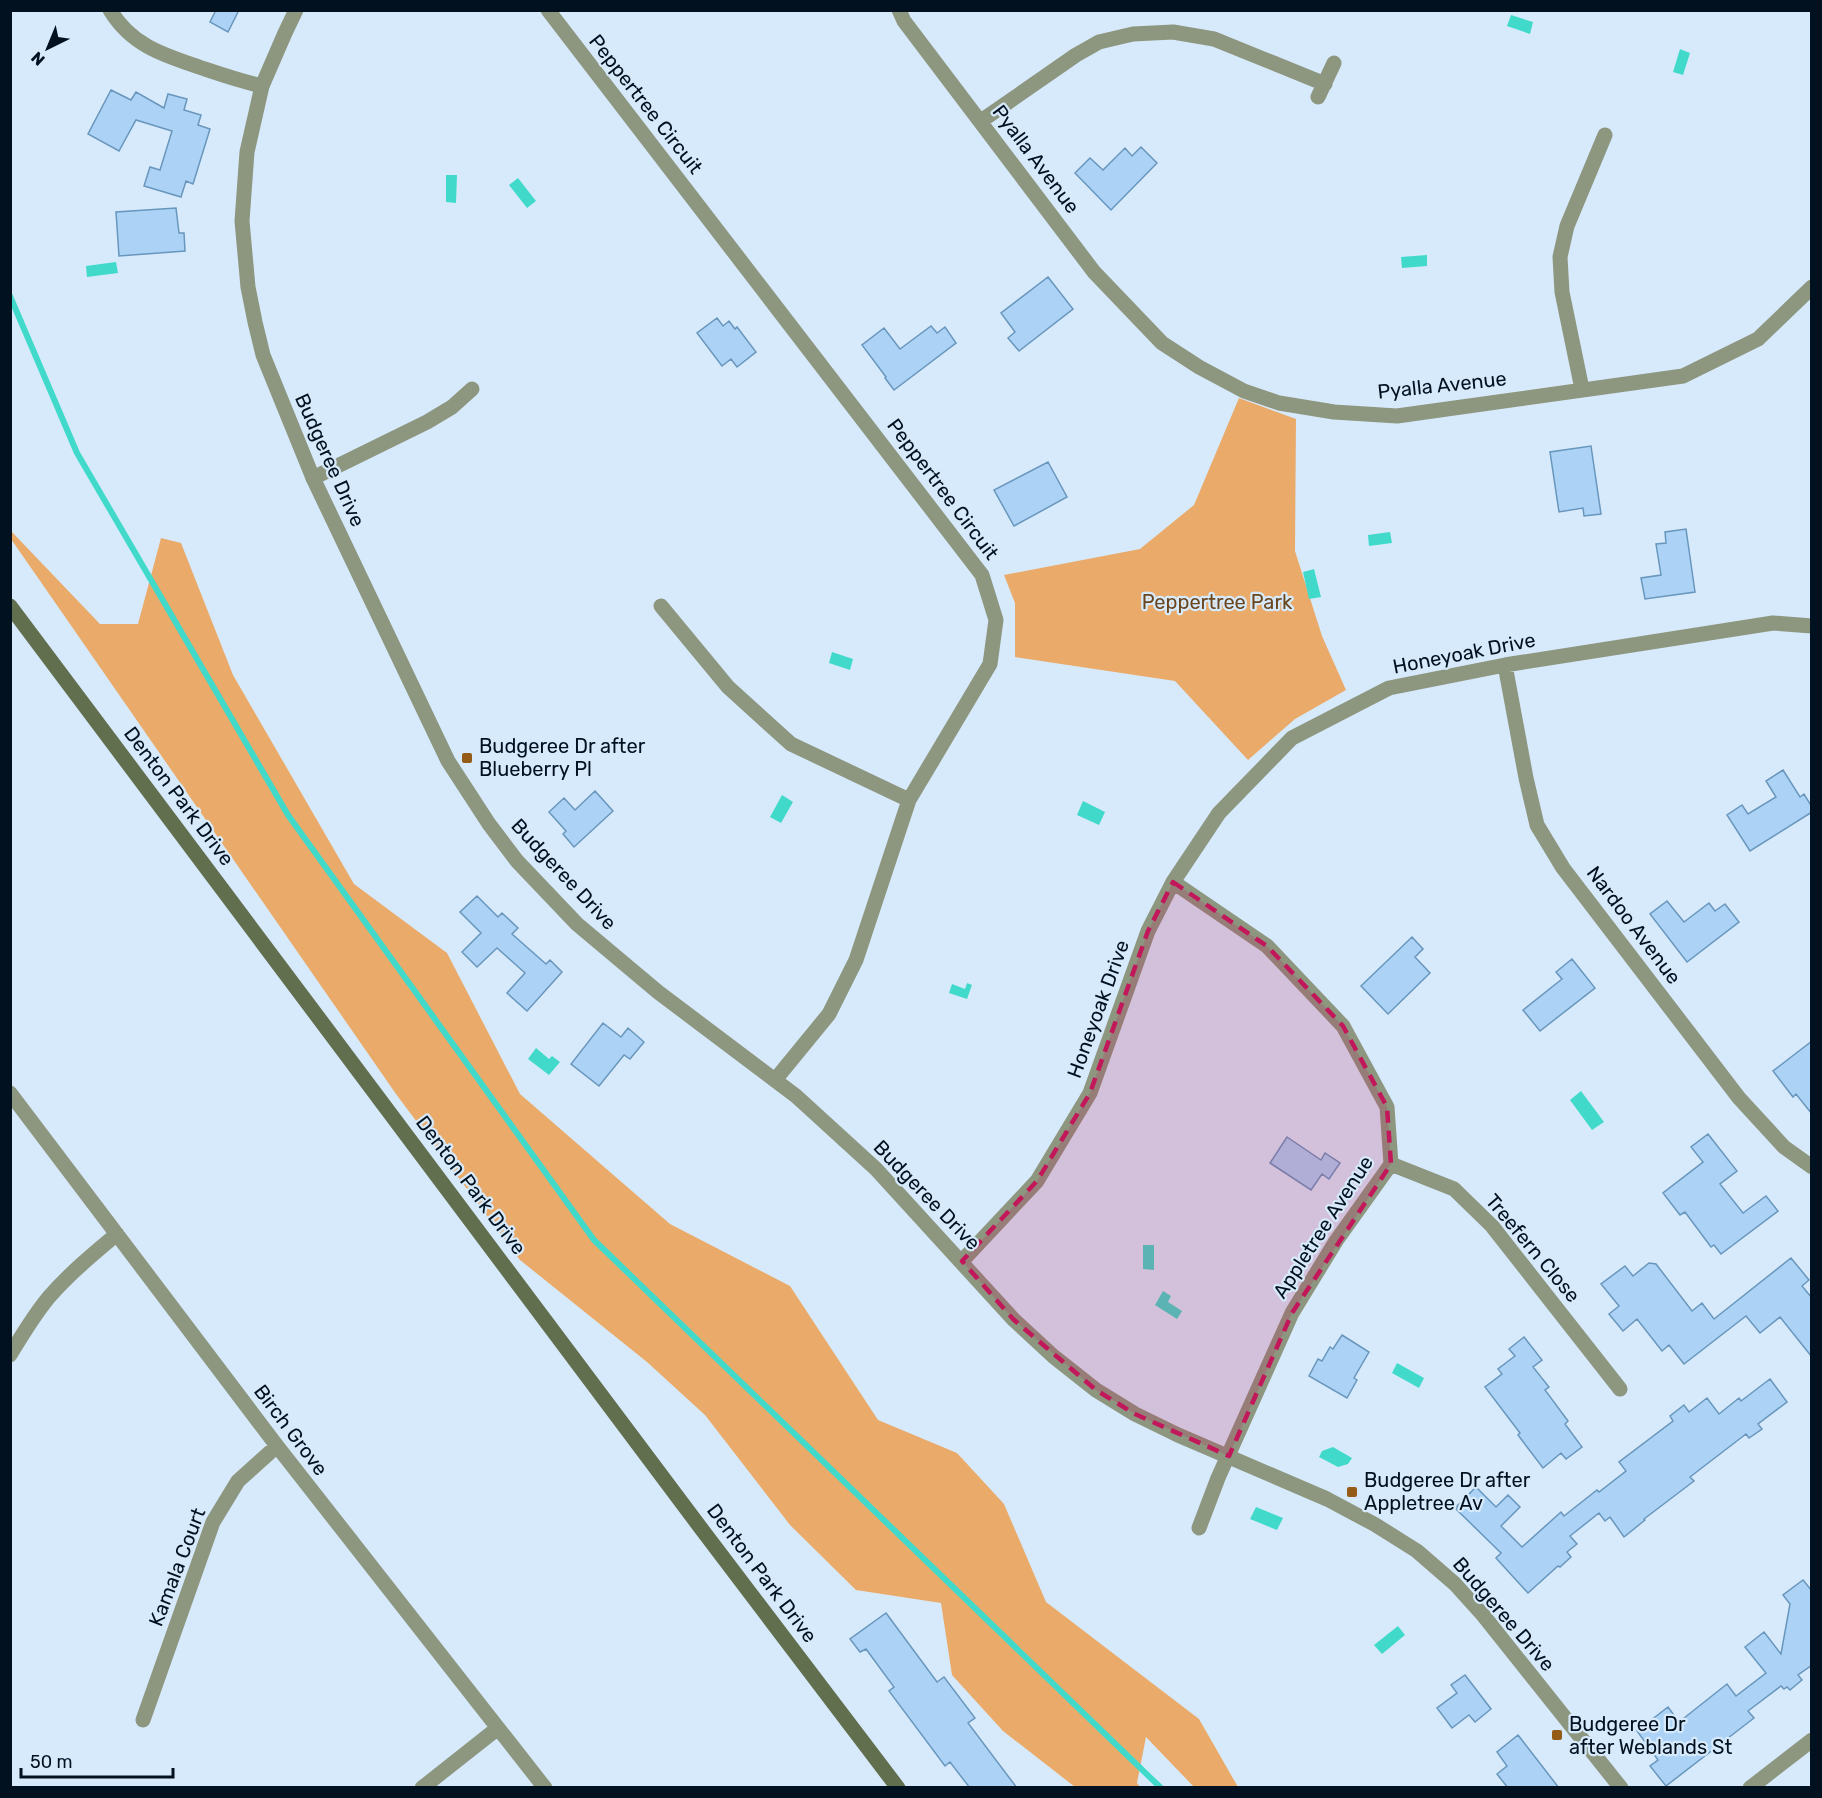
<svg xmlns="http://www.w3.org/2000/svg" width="1822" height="1798" font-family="Rubik,sans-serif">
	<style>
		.green { fill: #eaaa6a }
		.water { fill: #41daca }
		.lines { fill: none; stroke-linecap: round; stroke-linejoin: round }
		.stream { stroke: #41daca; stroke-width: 6 }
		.building { fill: #acd3f6; stroke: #6896bc; stroke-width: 1.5 }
		.minor { stroke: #8d967f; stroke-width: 15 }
		.tertiary { stroke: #8d967f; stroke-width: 15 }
		.secondary { stroke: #626f4e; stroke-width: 15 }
		.marked { fill: #c2185b; fill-opacity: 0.2; stroke: #c2185b; stroke-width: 4.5; stroke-dasharray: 12 8; stroke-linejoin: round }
		.poi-dot { fill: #955c18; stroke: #d7eafb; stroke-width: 2 }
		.labels { text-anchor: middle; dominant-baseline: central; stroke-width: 4.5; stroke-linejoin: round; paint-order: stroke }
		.street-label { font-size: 20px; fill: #02111f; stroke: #d7eafb }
		.park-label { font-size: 20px; fill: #6b461d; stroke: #d7eafb }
		.poi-label { font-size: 20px; fill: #02111f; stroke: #d7eafb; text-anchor: start }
	</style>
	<rect width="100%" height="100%" fill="#d7eafb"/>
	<path class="green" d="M 1239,398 L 1296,419 L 1295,551 L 1322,636 L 1346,690 L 1295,719 L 1248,760 L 1175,681 L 1015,657 L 1015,603 L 1004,575 L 1140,549 L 1194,505 Z
		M 11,531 L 100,624 L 138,624 L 161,538 L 181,543 L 233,675 L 354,884 L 447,953 L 520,1094 L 670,1224 L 790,1286 L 878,1420 L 957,1453 L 1004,1504 L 1046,1602 L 1199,1719 L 1238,1787 L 1194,1787 L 1146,1737 L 1137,1783 L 1140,1787 L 1075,1787 L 1003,1731 L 952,1675 L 941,1603 L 856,1590 L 790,1525 L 705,1415 L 647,1362 L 520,1260 L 396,1094 L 11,539 Z"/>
	<path class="water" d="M 1511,15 L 1533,22 L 1530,34 L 1507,26 Z
		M 1680,49 L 1690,53 L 1683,75 L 1673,72 Z
		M 446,175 L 457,175 L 456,203 L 446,202 Z
		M 518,178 L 536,201 L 527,208 L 509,185 Z
		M 1427,255 L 1427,266 L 1402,268 L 1401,257 Z
		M 116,262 L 118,273 L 87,277 L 86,266 Z
		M 1390,532 L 1392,543 L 1369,546 L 1368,535 Z
		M 1314,569 L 1321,597 L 1309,599 L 1303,572 Z
		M 832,652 L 853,659 L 850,670 L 829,663 Z
		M 782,795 L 793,802 L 781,823 L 770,817 Z
		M 1083,801 L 1105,812 L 1099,825 L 1077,815 Z
		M 967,983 L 972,985 L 967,999 L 949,993 L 952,984 L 965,989 Z
		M 536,1048 L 549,1059 L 552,1056 L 560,1062 L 549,1075 L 528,1059 Z
		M 1581,1091 L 1604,1122 L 1592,1130 L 1570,1100 Z
		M 1143,1245 L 1154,1245 L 1154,1270 L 1143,1269 Z
		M 1163,1291 L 1171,1296 L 1168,1302 L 1182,1311 L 1177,1319 L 1155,1305 Z
		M 1397,1363 L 1424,1378 L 1419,1388 L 1392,1373 Z
		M 1333,1447 L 1352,1458 L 1348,1464 L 1338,1467 L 1319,1457 L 1322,1451 Z
		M 1256,1507 L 1283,1518 L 1277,1530 L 1250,1519 Z
		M 1398,1626 L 1405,1635 L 1382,1654 L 1374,1645 Z"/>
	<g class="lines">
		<path class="stream" d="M 10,296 L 77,453 L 288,815 L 594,1240 L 1161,1788"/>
	</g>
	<path class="building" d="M 216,10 L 239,10 L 228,32 L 210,22 Z
		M 111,90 L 131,100 L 136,92 L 164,108 L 168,94 L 187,99 L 184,110 L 201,115 L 198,125 L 210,129 L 193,184 L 186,181 L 181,197 L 144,186 L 150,167 L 160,170 L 172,131 L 136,120 L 119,151 L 88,134 Z
		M 1141,147 L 1157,163 L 1111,210 L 1075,173 L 1090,158 L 1103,170 L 1125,148 L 1132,156 Z
		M 176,208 L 179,233 L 184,233 L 185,251 L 119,256 L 116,212 Z
		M 1048,277 L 1073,309 L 1019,351 L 1008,338 L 1015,332 L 1001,313 Z
		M 717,318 L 723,326 L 729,321 L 735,329 L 737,327 L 756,352 L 737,367 L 731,359 L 722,366 L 697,333 Z
		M 931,326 L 937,333 L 945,327 L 956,343 L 894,390 L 885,378 L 886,377 L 862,345 L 884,328 L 900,349 Z
		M 1591,446 L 1601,514 L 1584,516 L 1583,508 L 1559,512 L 1550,452 Z
		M 1048,462 L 1067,497 L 1014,526 L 994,490 Z
		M 1686,529 L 1695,592 L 1645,599 L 1641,578 L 1661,575 L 1656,544 L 1666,543 L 1665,532 Z
		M 1783,770 L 1800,797 L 1804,794 L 1812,807 L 1812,812 L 1750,851 L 1727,815 L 1742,805 L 1748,814 L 1776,797 L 1766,781 Z
		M 595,791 L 613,811 L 574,847 L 563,834 L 566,831 L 549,812 L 564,798 L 575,810 Z
		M 477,896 L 498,917 L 502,913 L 518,928 L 512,934 L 546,964 L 550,960 L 562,972 L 527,1011 L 507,993 L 525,973 L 497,948 L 477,967 L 462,952 L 481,933 L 460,912 Z
		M 1667,901 L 1684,922 L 1709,903 L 1715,911 L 1725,904 L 1739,922 L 1687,962 L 1650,914 Z
		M 1412,937 L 1423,949 L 1415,957 L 1430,973 L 1388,1014 L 1361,986 Z
		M 1572,959 L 1595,988 L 1540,1031 L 1523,1010 L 1562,979 L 1556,972 Z
		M 603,1023 L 621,1037 L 628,1028 L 644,1042 L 630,1059 L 624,1055 L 599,1086 L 571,1064 Z
		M 1812,1041 L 1812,1114 L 1796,1094 L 1793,1097 L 1773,1071 Z
		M 1708,1134 L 1737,1171 L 1720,1184 L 1743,1213 L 1766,1196 L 1778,1211 L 1721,1254 L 1714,1245 L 1711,1247 L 1685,1212 L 1680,1215 L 1663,1193 L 1703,1162 L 1691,1147 Z
		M 1287,1137 L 1321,1160 L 1325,1153 L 1340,1163 L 1329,1179 L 1322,1174 L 1311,1190 L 1270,1163 Z
		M 1791,1258 L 1809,1280 L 1802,1286 L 1812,1298 L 1812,1357 L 1780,1317 L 1760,1333 L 1746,1316 L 1684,1364 L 1669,1345 L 1662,1351 L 1637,1319 L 1623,1331 L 1609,1314 L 1619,1306 L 1601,1284 L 1625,1266 L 1633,1276 L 1649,1263 L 1656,1264 L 1692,1311 L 1702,1303 L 1714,1319 Z
		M 1342,1335 L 1369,1352 L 1354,1378 L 1357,1380 L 1347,1398 L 1309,1376 L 1318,1359 L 1322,1361 L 1330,1347 L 1333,1349 Z
		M 1524,1337 L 1542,1360 L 1533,1367 L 1549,1387 L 1545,1390 L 1568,1421 L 1565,1424 L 1582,1447 L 1566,1459 L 1561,1453 L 1543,1468 L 1518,1435 L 1520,1433 L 1485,1387 L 1502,1374 L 1498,1369 L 1515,1356 L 1509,1349 Z
		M 1770,1379 L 1787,1402 L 1758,1424 L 1762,1429 L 1749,1438 L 1746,1434 L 1690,1477 L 1694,1481 L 1644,1519 L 1645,1520 L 1624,1537 L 1610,1517 L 1605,1521 L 1599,1513 L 1570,1536 L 1577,1544 L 1567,1552 L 1571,1557 L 1560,1567 L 1558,1566 L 1528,1593 L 1496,1558 L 1501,1553 L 1456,1509 L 1458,1507 L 1457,1506 L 1476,1487 L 1496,1507 L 1508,1495 L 1520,1507 L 1501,1526 L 1522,1547 L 1561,1512 L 1564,1516 L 1597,1490 L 1599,1492 L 1626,1471 L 1619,1462 L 1673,1421 L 1670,1416 L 1684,1405 L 1689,1412 L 1707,1398 L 1719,1414 L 1739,1398 L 1741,1401 Z
		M 1803,1580 L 1812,1591 L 1812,1665 L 1798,1675 L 1802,1680 L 1790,1690 L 1787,1687 L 1784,1689 L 1781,1686 L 1748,1711 L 1754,1718 L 1666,1786 L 1650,1766 L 1658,1760 L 1637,1731 L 1668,1707 L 1679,1722 L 1727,1684 L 1736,1696 L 1766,1673 L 1745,1647 L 1764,1632 L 1781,1654 L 1790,1604 L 1783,1595 Z
		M 886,1613 L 937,1682 L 944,1677 L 975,1718 L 968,1723 L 1017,1788 L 970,1788 L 950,1762 L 945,1766 L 889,1691 L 894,1687 L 866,1649 L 860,1652 L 850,1639 Z
		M 1465,1675 L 1491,1709 L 1475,1722 L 1469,1715 L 1452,1728 L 1437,1708 L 1457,1693 L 1451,1685 Z
		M 1518,1735 L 1559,1788 L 1508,1788 L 1497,1774 L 1507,1766 L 1497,1752 Z"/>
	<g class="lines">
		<path class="minor" d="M 110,10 C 131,45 163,55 199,67 C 220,74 240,81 262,86
			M 548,10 L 982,575 L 996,620 L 990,664 L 909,800 L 856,960 L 829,1014 L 775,1080
			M 899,10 L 904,21 L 1094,272 L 1162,343 L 1199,367 L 1244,391 L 1279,403 L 1334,412 L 1397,416 L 1683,376 L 1758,339 L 1812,287
			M 1318,97 L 1334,63
			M 981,121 L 1076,55 L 1099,42 L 1133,34 L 1173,32 L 1214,39 L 1325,84
			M 1582,389 L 1562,292 L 1560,257 L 1567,226 L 1605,135
			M 313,478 L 427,422 L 452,407 L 472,389
			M 661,606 L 728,687 L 791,744 L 909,800
			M 1505,665 L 1526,778 L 1537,825 L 1563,868 L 1739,1098 L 1784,1147 L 1812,1167
			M 1173,882 L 1267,946 L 1343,1026 L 1387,1107 L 1391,1164 L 1336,1241 L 1292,1313 L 1218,1478 L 1199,1528
			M 10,1093 L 277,1446 L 545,1788
			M 1391,1164 L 1454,1189 L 1492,1226 L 1620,1389
			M 962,1261 L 1037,1181 L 1090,1093 L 1148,931 L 1173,882 L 1219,813 L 1292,738 L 1389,688 L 1505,665 L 1773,623 L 1812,626
			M 10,1355 C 22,1335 34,1315 49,1297 C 69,1274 93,1254 117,1234
			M 143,1720 L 213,1522 L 238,1481 L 277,1446
			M 422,1788 L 498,1728"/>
		<path class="tertiary" d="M 296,10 L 285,33 L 262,86 L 247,152 L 242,221 L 248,287 L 255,322 L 263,355 L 313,478 L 448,761 L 489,824 L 517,861 L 577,924 L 658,992 L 796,1096 L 876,1169 L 1013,1319 L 1053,1356 L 1096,1390 L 1135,1414 L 1178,1435 L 1327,1499 L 1374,1524 L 1417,1551 L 1455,1584 L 1483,1615 L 1621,1788
			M 1750,1788 L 1812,1740"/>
		<path class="secondary" d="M 10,606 L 700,1527 L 898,1788"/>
	</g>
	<path class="marked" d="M 1173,882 L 1267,946 L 1343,1026 L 1387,1107 L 1391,1164 L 1292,1313 L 1229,1456 L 1135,1414 L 1096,1390 L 1013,1319 L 962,1261 L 1037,1181 L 1090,1093 L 1148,931 Z"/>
	<g class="poi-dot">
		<rect x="461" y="752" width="12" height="12" rx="3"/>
		<rect x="1346" y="1486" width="12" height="12" rx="3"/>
		<rect x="1551" y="1729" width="12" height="12" rx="3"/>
	</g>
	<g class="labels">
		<g class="street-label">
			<text transform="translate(646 104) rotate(52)">Peppertree Circuit</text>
			<text transform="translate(1036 159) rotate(53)">Pyalla Avenue</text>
			<text transform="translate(1442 385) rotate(-6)">Pyalla Avenue</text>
			<text transform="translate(330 460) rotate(66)">Budgeree Drive</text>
			<text transform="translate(943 489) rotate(53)">Peppertree Circuit</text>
			<text transform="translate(1464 653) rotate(-11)">Honeyoak Drive</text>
			<text transform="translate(179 796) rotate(53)">Denton Park Drive</text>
			<text transform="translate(564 874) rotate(47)">Budgeree Drive</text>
			<text transform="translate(1634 925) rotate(53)">Nardoo Avenue</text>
			<text transform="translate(1098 1009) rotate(-70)">Honeyoak Drive</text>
			<text transform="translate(471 1185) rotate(53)">Denton Park Drive</text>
			<text transform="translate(927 1195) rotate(46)">Budgeree Drive</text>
			<text transform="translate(1323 1227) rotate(-57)">Appletree Avenue</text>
			<text transform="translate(1533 1248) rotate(50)">Treefern Close</text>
			<text transform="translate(291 1430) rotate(53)">Birch Grove</text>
			<text transform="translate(177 1567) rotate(-69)">Kamala Court</text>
			<text transform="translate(762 1573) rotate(53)">Denton Park Drive</text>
			<text transform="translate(1504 1614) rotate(49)">Budgeree Drive</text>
		</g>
		<g class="park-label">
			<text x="1217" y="602">Peppertree Park</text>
		</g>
		<g class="poi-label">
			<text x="479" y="746">Budgeree Dr after<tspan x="479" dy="23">Blueberry Pl</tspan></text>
			<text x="1364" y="1480">Budgeree Dr after<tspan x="1364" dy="23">Appletree Av</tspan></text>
			<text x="1569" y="1724">Budgeree Dr<tspan x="1569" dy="23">after Weblands St</tspan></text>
		</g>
	</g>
	<rect width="1822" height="1798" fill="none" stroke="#02111f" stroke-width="24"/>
	<g transform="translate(48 48) rotate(223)" stroke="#d7eafb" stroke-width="4.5" paint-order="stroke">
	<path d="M0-4.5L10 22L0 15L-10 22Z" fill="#02111f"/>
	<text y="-9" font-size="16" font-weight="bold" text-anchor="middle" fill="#02111f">N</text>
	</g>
	<path d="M21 1768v9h152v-9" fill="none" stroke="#02111f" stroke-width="3"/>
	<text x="30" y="1768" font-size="18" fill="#02111f" stroke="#d7eafb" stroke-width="4.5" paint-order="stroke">50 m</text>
</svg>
